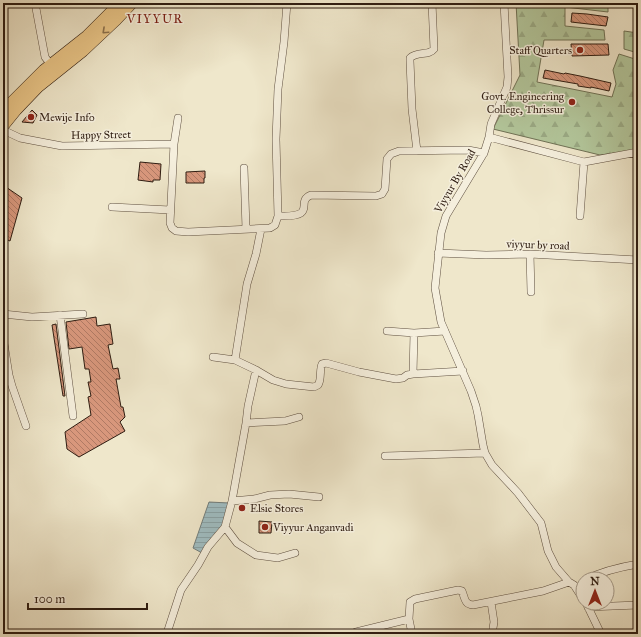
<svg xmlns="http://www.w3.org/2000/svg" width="641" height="637" font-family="'IM FELL Great Primer',serif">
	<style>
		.forest { fill: url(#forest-firs); stroke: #707256 }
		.water { fill: url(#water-rules); stroke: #727d7b }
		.building { fill: url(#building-back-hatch); stroke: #2e1c11 }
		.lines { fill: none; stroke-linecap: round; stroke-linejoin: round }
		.minor-casing { stroke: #5e4f40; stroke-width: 8 }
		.primary-casing { stroke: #2e1c11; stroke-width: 12 }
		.minor { stroke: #f5efdd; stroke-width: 7 }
		.primary { stroke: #e8c486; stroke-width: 11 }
		.oneway { stroke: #8b704c }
		.poi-dot { fill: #8f2418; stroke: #f5efdd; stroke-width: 1.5 }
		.labels { text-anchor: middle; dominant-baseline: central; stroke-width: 3; stroke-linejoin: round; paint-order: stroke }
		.poi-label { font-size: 11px; fill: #2e1c11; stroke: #f5efdd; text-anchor: start }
		.street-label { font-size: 11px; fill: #2e1c11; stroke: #f5efdd }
		.quarter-label { font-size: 13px; letter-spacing: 1px; fill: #7a1f14; stroke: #f5efdd }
	</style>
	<defs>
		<pattern id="forest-firs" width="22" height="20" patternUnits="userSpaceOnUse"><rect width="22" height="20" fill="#b3c79c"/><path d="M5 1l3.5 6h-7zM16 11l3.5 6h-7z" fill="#9aaa85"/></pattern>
		<pattern id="water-rules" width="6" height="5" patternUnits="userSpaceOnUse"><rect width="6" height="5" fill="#9fbdc2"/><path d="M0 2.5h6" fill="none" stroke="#89a2a6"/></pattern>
		<pattern id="building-back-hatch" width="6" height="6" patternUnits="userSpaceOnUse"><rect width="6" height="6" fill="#d8977c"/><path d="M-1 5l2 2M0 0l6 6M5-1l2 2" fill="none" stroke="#b07a64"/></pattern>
	</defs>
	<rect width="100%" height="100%" fill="#efe7cb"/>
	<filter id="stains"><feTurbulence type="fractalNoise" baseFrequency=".005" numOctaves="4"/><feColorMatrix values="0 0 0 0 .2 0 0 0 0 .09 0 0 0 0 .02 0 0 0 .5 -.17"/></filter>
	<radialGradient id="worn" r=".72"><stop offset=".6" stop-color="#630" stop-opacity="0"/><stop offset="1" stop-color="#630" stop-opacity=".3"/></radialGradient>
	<path class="forest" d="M 516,3 L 608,3 L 608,12 L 565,7 L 565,26 L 604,30 L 605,40 L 544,40 L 537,82 L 612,97 L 616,84 L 613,70 L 619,54 L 638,60 L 638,150 L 600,155 L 493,129 L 520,75 Z
		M 624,31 L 638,33 L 638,53 L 624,49 Z"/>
	<path class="water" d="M 209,502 L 229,503 L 223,525 L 202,553 L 193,548 Z"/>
	<path class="building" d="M 572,13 L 587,14 L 608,17 L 606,26 L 571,22 Z
		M 571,44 L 608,44 L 609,55 L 572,56 Z
		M 545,70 L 564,74 L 565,73 L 580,76 L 611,83 L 609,91 L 591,87 L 591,88 L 578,86 L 578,84 L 543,78 Z
		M 32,110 L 37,115 L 33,123 L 22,122 Z
		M 140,162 L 161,164 L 160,180 L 153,180 L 153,182 L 138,180 Z
		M 205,171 L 205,178 L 204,178 L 204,183 L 186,183 L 186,172 Z
		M 3,185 L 22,198 L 10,241 L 3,238 Z
		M 96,317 L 97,326 L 110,324 L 113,344 L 108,345 L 113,369 L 118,368 L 120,379 L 116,379 L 121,407 L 123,407 L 125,417 L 120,422 L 125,431 L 79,457 L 67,449 L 65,432 L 91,415 L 88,397 L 91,396 L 88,382 L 91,382 L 89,369 L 85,369 L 82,347 L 69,349 L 66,322 Z
		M 56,324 L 65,396 L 63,396 L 52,325 Z
		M 259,521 L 272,522 L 271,533 L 259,533 Z"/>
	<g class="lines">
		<g class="minor-casing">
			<path id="minor" d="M 35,3 L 45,57 L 51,65
				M 504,3 L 508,77 L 507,87 L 491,124 L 489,137 L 484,153 L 446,216 L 441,233 L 435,288 L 441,322 L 471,391 L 476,406 L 478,415 L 483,445 L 485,453 L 492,465 L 518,493 L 541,523 L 548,551 L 556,567 L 569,582 L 574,585 L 583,599
				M 3,130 L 20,138 L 62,146 L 174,144 L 178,118
				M 489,137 L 584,162 L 638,152
				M 174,144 L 170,223 L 172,228 L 176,231 L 188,232 L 270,228 L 275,225 L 278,216 L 276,139 L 278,89 L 284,42 L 287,3
				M 417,151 L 412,109 L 410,61 L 410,58 C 417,51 429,56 434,49 L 432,3
				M 636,153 L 638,161
				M 244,168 L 246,229
				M 112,207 L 170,210
				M 278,216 C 285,216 295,217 301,213 C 308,208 299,200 311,195 L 376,196 L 382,194 L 385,189 L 387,159 L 391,154 L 399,151 L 468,150 L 484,153
				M 580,216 L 584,162
				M 438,253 L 486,255 L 530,254 L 638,260
				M 530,254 L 531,292
				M 3,314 L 32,317 L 83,314
				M 60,315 L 73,416
				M 387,331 L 414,333 L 445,331
				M 3,337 L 9,375 L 12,386 L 26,426
				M 213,357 L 235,360 L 256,370 L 273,380 L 286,384 L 314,387 L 318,385 C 322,379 319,371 322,364 L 326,363 L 359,372 L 396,379 L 403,378 L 407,375 L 413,374 L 463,371
				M 235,360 L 247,284 L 256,254 L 261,229
				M 413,374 L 414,333
				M 246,423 L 248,406 L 256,370
				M 385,456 L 485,453
				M 232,501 L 254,499 L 270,495 L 289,494 L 319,497
				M 225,527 L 237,543 L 256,555 L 278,558 L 295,553
				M 587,579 C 603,571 620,567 638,564
				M 491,602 L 494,622 L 493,628
				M 587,605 L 601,634
				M 588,607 L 638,605
				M 409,619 L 410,602 L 415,599 L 458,590 L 462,591 C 465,598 464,604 473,605 L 543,591 L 569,582
				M 356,632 L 409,619 L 412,634
				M 169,634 L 168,630 L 181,590 L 198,565 L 208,547 L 225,527 L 232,501 L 246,423 L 285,421 L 299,417"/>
		</g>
		<g class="primary-casing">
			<path id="primary" d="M 3,112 L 12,102 L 44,70 L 87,36 L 120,3
				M 3,126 L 16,110 L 38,87 L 83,51 L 116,20 L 132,3"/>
		</g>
		<use href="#minor" class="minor"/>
		<use href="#primary" class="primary"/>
	</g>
	<defs><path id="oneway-chevron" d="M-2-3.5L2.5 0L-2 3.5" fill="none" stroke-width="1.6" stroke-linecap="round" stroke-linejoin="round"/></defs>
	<use class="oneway" href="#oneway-chevron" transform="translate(105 31) rotate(137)"/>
	<g class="poi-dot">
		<circle cx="580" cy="50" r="4"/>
		<circle cx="572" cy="102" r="4"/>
		<circle cx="31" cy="117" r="4"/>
		<circle cx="242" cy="508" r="4"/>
		<circle cx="265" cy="527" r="4"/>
	</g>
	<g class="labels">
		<g class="poi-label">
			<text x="572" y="50" text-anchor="end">Staff Quarters</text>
			<text x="564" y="96" text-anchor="end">Govt. Engineering<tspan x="564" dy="13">College, Thrissur</tspan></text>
			<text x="39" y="117">Mewije Info</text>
			<text x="250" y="508">Elsie Stores</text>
			<text x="273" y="527">Viyyur Anganvadi</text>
		</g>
		<g class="street-label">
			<text transform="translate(101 135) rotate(-1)">Happy Street</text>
			<text transform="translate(455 181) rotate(-60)">Viyyur By Road</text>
			<text transform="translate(538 245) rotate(2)">viyyur by road</text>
		</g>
		<g class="quarter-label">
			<text x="155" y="19">VIYYUR</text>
		</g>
	</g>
	<rect width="641" height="637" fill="none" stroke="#efe7cb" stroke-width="16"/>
	<rect x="4" y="4" width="633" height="629" fill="none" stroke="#2e1c11" stroke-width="2"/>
	<rect x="8" y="8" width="625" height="621" fill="none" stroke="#2e1c11"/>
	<g transform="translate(595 591)"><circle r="19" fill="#f5efdd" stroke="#a59b8b"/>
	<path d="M0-3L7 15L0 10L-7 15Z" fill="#8f2418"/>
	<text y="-6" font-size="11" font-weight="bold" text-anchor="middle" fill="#2e1c11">N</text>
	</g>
	<path d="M28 603v6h119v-6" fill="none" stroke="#2e1c11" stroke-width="2"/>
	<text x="34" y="603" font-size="12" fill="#2e1c11" stroke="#f5efdd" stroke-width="3" paint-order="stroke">100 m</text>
	<rect width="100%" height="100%" filter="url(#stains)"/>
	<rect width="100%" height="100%" fill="url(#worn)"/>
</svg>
